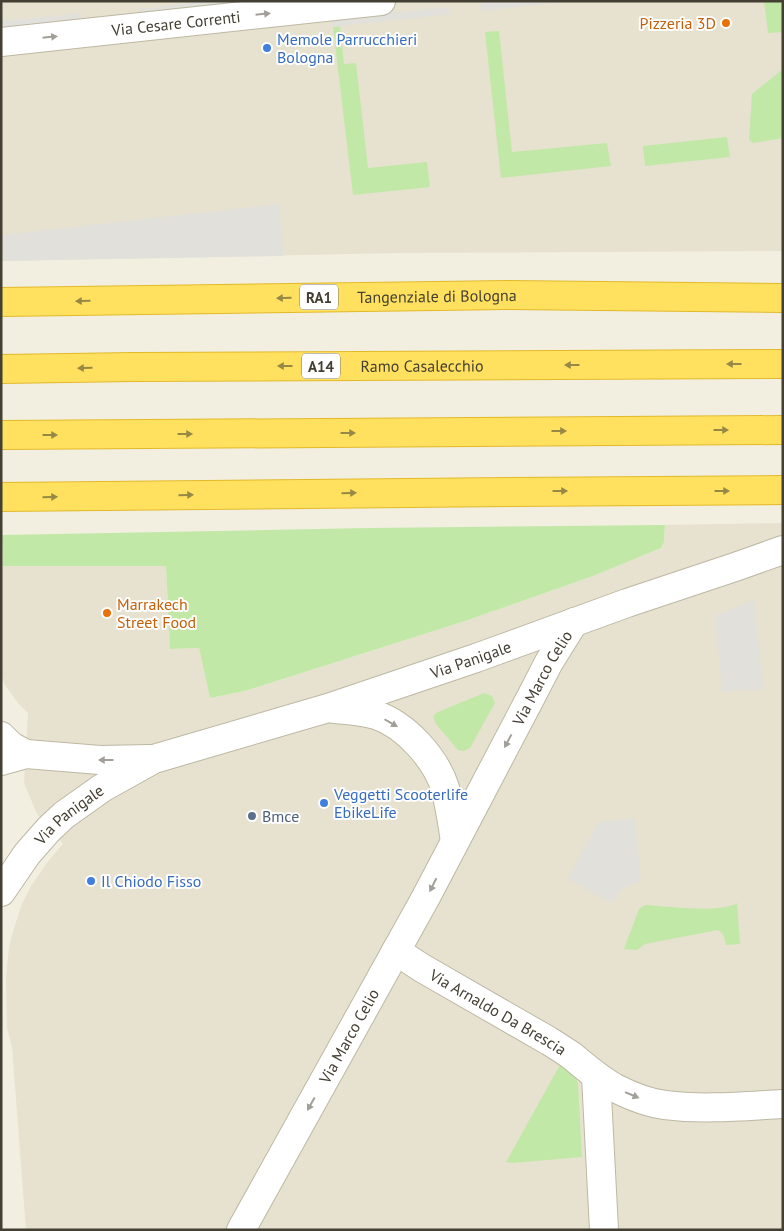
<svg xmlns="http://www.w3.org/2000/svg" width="784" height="1231" font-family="'PT Sans',sans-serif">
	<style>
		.residential { fill: #e6e2cf }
		.green { fill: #c2e8a7 }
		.parking { fill: #e1e0da }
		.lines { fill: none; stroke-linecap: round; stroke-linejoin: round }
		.street-casing { stroke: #bdb8a4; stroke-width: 30 }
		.highway-casing { stroke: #e3b92a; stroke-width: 30 }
		.street { stroke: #fff; stroke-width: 28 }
		.highway { stroke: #ffe15f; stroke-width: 28 }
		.oneway { fill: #a19f98 }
		.oneway2 { fill: #988846 }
		.food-dot { fill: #e8710a; stroke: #fff; stroke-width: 2 }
		.shop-dot { fill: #3f7fe0; stroke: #fff; stroke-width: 2 }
		.service-dot { fill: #5c6f8a; stroke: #fff; stroke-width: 2 }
		.labels { text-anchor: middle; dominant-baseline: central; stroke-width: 4; stroke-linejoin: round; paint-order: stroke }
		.shield { fill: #fff; stroke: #7b7970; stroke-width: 1 }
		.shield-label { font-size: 15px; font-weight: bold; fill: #433f32 }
		.street-label { font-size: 16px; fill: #433f32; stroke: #fff }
		.food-label { font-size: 16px; fill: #c56008; stroke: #fff; text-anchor: end }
		.shop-label { font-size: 16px; fill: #366cbe; stroke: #fff; text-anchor: start }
		.service-label { font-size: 16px; fill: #4e5e75; stroke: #fff; text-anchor: start }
	</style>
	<rect width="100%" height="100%" fill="#f2efe1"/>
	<path class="residential" d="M 1,1 L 783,1 L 783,251 L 399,253 L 1,261 Z
		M 783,523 L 783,1230 L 26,1230 L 12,1047 L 7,1028 L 6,979 L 8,956 L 10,942 L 21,906 L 31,886 L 49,860 L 63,844 L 37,814 L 24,783 L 28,713 L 18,703 L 10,692 L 5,685 L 1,674 L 1,535 L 2,535 L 3,566 L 166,566 L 170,649 L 199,648 L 210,698 L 246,691 L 465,621 L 593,576 L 661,548 L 664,542 L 665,525 Z"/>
	<path class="green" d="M 764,1 L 783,1 L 783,32 L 768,33 Z
		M 340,26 L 344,64 L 356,63 L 368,168 L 427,162 L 430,187 L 353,195 L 333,27 Z
		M 499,31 L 512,152 L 607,143 L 611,166 L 501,178 L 485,32 Z
		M 783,69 L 783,138 L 753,143 L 749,140 L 752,94 Z
		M 727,137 L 730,157 L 645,166 L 643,146 Z
		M 665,525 L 664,542 L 661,548 L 593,576 L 465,621 L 245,691 L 210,698 L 199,648 L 170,649 L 166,566 L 3,566 L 2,535 L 368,528 Z
		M 484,693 L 492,696 L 495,703 L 470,748 L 464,751 L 458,750 L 436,724 L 433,716 L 438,712 Z
		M 737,903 L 740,944 L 726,945 L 723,934 L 718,930 L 645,944 L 637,950 L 624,949 L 639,909 L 645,905 C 667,906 719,914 737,903 Z
		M 561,1063 L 576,1077 L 578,1084 L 582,1157 L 513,1163 L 506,1162 Z"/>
	<path class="parking" d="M 204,1 L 283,1 L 141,18 L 140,9 Z
		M 488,1 L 572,1 L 482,11 L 481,2 Z
		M 449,7 L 450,14 L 333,27 L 331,19 Z
		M 81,13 L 82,20 L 1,29 L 1,21 Z
		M 279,204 L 283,256 L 1,261 L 1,235 Z
		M 754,599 L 763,689 L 722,692 L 715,615 L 728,611 Z
		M 635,818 L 641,882 L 629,885 L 619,892 L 612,903 L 568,879 L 598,822 Z"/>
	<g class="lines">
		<g class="street-casing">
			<g id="street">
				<path id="s1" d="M 1,42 L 381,1"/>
				<path d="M 334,709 C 349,710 362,711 376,715 C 406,725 436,759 445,788 C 450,806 452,823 455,841"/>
				<path d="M 1,736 L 11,746 L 26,754"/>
				<path d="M 1,761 L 26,754 L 100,760 L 150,759"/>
				<path id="s2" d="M 1,892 L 27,854 L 49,829 L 64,815 L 102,788 L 154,759 L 328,708 L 476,658 L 627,603 L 735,567 L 783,550"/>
				<path id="s3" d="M 396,951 L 422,968 L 549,1041 C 557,1046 565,1051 572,1056 C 585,1067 599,1079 615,1088 C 629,1095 648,1103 665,1105 C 704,1110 744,1106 783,1104"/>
				<path d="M 596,1076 L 604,1230"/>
				<path id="s4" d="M 241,1230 L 426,897 L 532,695 L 549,662 L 574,622"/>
			</g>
		</g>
		<g class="highway-casing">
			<g id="highway">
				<path id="s5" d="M 1,302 L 508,295 L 783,298"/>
				<path id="s6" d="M 1,369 L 134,367 L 783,364"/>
				<path d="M 1,435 L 783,430"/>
				<path d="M 1,497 L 511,492 L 783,490"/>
			</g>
		</g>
		<use href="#street" class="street"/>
		<use href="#highway" class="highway"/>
	</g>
	<defs><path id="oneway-solid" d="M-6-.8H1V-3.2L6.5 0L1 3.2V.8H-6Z" transform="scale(1.25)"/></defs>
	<g class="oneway">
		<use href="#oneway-solid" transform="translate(263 14) rotate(-6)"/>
		<use href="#oneway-solid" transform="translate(50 37) rotate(-6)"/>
		<use href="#oneway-solid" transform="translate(391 723) rotate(30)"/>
		<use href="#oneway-solid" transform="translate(508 741) rotate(118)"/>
		<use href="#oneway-solid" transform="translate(106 760) rotate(180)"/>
		<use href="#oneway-solid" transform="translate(433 885) rotate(117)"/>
		<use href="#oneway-solid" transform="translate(632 1095) rotate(23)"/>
		<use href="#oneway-solid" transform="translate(311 1104) rotate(119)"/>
	</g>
	<g class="oneway2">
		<use href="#oneway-solid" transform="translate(284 298) rotate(179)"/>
		<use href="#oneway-solid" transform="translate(83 301) rotate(179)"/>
		<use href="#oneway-solid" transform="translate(734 364) rotate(180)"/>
		<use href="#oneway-solid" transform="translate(572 365) rotate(180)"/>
		<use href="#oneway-solid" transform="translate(285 366) rotate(180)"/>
		<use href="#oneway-solid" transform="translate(85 368) rotate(179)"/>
		<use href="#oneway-solid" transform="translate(721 430)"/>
		<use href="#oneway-solid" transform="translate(559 431)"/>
		<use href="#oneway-solid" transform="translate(348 433)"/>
		<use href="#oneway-solid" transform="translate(185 434)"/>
		<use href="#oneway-solid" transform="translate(50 435)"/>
		<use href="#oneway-solid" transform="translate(560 491)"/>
		<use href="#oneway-solid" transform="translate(722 491)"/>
		<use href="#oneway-solid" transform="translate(349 493) rotate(-1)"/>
		<use href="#oneway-solid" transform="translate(186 495) rotate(-1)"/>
		<use href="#oneway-solid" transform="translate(50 497) rotate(-1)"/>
	</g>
	<g class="food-dot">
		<circle cx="726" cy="23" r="5"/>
		<circle cx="107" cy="613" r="5"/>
	</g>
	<g class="shop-dot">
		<circle cx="267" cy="48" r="5"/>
		<circle cx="324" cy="803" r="5"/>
		<circle cx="91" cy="881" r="5"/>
	</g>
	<circle class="service-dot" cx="252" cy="816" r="5"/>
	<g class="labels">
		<g class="shield">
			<rect x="300" y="284.5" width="38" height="25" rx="4"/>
			<rect x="302" y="353.5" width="38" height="25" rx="4"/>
		</g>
		<g class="shield-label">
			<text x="319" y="297">RA1</text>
			<text x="321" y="366">A14</text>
		</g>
		<g class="street-label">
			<text stroke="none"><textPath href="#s1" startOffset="176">Via Cesare Correnti</textPath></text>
			<text stroke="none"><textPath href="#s5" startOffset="436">Tangenziale di Bologna</textPath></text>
			<text stroke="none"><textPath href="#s6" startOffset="421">Ramo Casalecchio</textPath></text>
			<text stroke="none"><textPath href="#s2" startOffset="538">Via Panigale</textPath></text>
			<text stroke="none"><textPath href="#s4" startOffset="629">Via Marco Celio</textPath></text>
			<text stroke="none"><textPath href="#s2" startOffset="104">Via Panigale</textPath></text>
			<text stroke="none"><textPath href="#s3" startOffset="119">Via Arnaldo Da Brescia</textPath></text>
			<text stroke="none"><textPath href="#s4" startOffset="222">Via Marco Celio</textPath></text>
		</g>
		<g class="food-label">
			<text x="716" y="23">Pizzeria 3D</text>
			<text x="117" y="604" text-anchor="start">Marrakech<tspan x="117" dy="18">Street Food</tspan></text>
		</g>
		<g class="shop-label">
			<text x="277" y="39">Memole Parrucchieri<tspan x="277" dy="18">Bologna</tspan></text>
			<text x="334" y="794">Veggetti Scooterlife<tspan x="334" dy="18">EbikeLife</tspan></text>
			<text x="101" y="881">Il Chiodo Fisso</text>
		</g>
		<g class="service-label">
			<text x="262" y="816">Bmce</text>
		</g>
	</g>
	<rect width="784" height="1231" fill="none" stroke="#433f32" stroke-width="5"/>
</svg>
